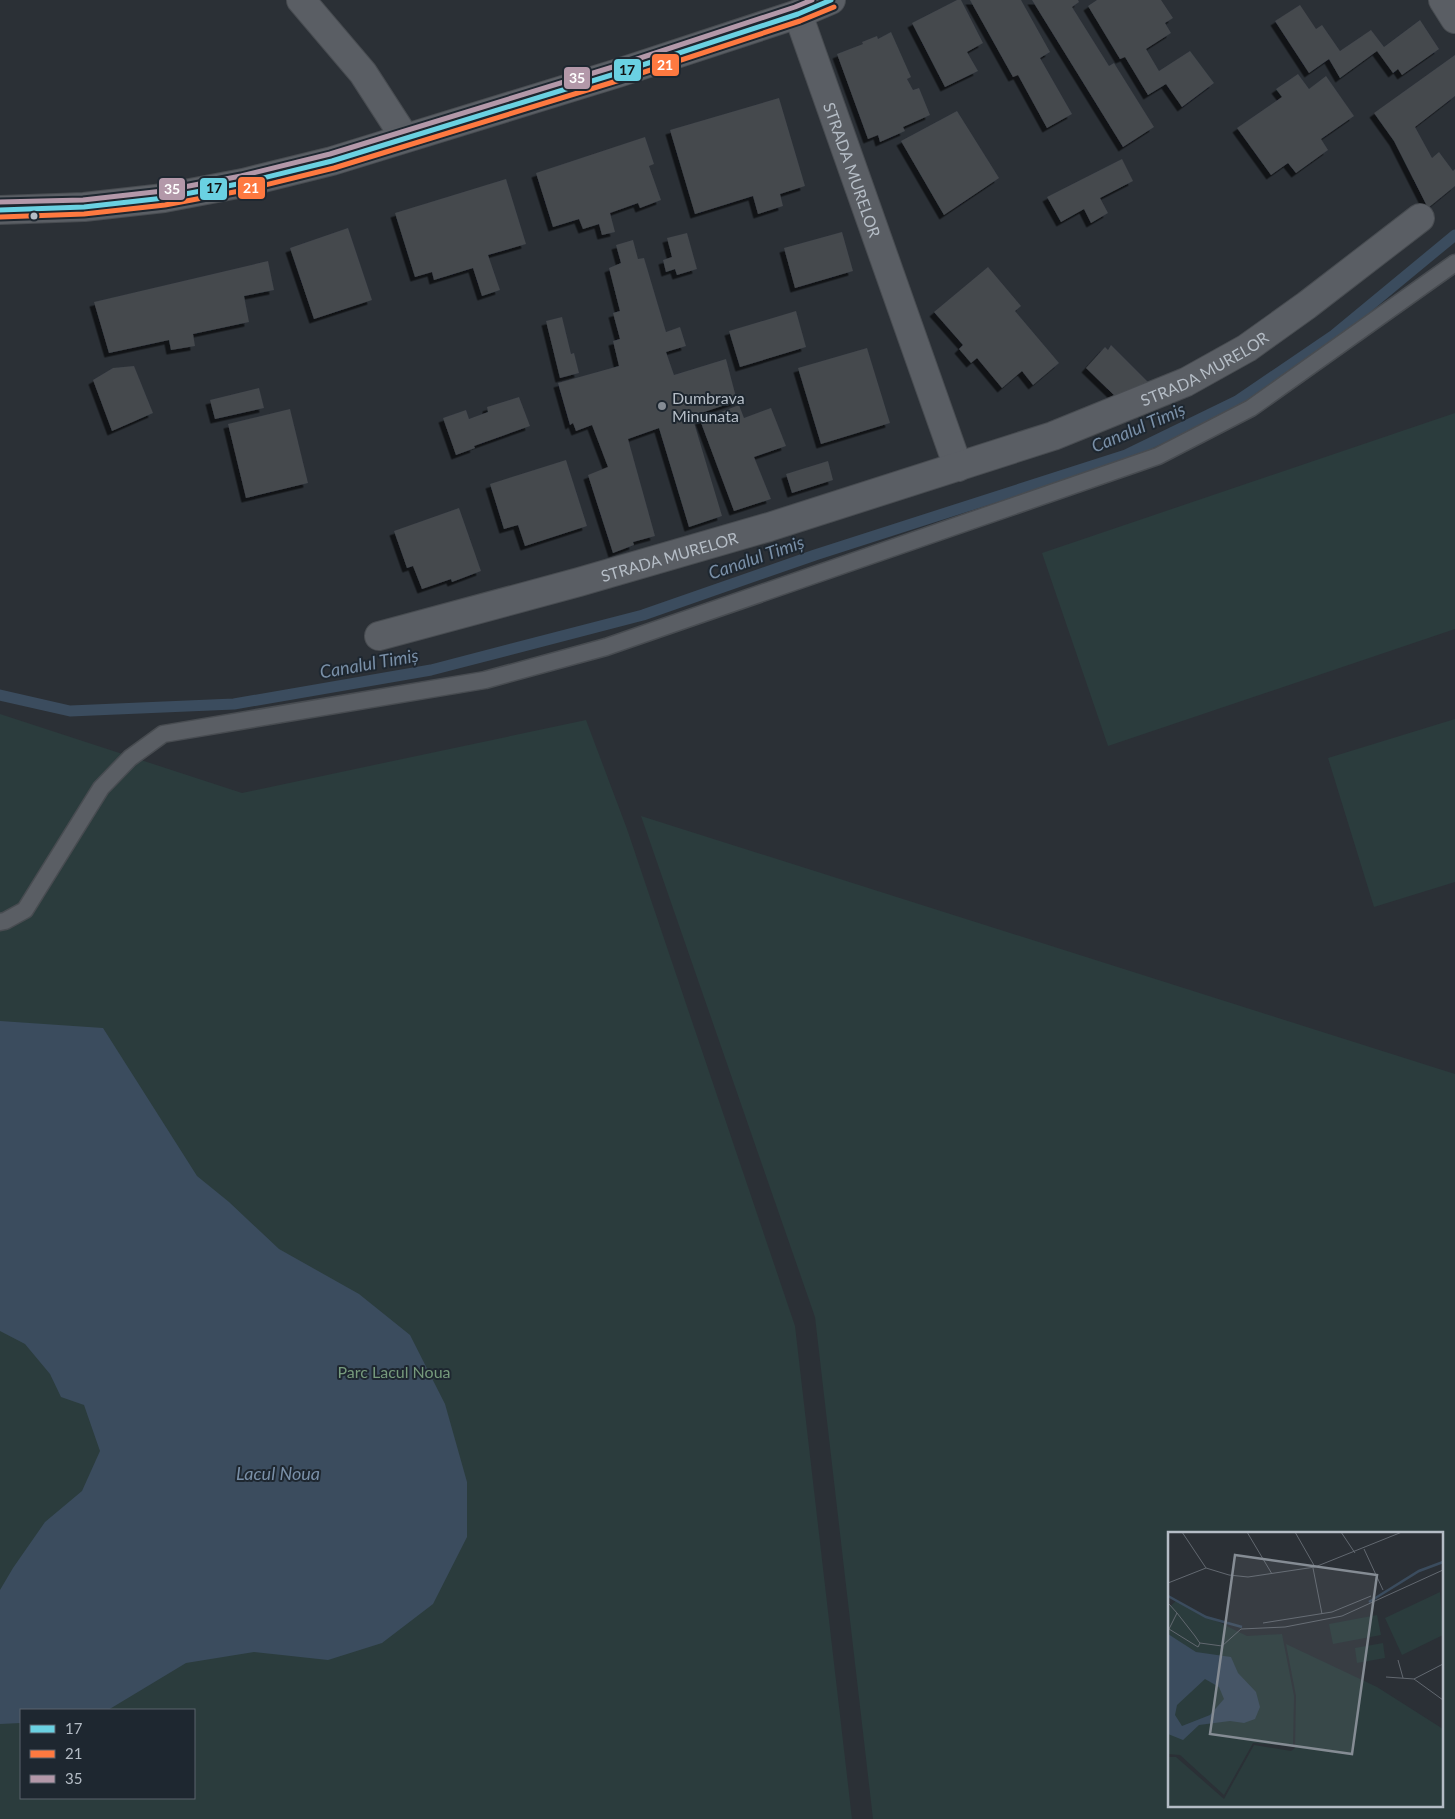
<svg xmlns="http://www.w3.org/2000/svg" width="1455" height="1819" font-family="Lato,sans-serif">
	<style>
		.green { fill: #2b3c3d; fill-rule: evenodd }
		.water { fill: #3b4c5e }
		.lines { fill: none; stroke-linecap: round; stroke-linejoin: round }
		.stream { stroke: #3b4c5e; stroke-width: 11 }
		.building { fill: #44484e; filter: url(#shadow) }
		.service-casing { stroke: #484c51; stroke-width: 19 }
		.minor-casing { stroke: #484c51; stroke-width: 30 }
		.tertiary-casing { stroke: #484c51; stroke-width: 30 }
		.service { stroke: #5a5e64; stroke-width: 16 }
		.minor { stroke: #5a5e64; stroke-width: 28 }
		.tertiary { stroke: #5a5e64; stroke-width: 28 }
		.bus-1-casing { stroke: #1e2730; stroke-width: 9 }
		.bus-2-casing { stroke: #1e2730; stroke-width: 9 }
		.bus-3-casing { stroke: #1e2730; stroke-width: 9 }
		.bus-1 { stroke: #6ad1e2; stroke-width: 5 }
		.bus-2 { stroke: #fe7940; stroke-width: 5 }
		.bus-3 { stroke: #b398a9; stroke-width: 5 }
		.bus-dot { fill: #b5bdc6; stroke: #1e2730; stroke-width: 2 }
		.poi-dot { fill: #858c94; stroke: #1e2730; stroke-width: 2 }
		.labels { text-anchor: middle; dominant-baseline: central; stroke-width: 4; stroke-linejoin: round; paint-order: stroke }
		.street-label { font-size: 16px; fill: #b5bdc6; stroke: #1e2730 }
		.poi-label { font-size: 16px; fill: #b5bdc6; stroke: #1e2730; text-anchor: start }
		.park-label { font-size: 16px; fill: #769a7c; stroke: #1e2730 }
		.water-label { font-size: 18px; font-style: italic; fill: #798fa7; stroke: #1e2730 }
		.inset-river { fill: none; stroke: #3b4c5e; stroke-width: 2.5 }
		.inset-road { fill: none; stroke: #626870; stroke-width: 1 }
		.view { fill: #858c94; fill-opacity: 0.15; stroke: #858c94; stroke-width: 2.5 }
		.inset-edge { fill: none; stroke: #b5bdc6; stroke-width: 2.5 }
		.line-badge { stroke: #1e2730; stroke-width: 2 }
		.badge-label { font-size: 14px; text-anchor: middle; font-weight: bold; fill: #fff }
		.pale-badge-label { font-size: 14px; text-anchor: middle; font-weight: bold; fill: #111 }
	</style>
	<defs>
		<filter id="shadow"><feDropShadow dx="-4.5" dy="4.5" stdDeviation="0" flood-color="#0009"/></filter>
	</defs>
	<rect width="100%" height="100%" fill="#2b3036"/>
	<path class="green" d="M 1455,413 L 1455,629 L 1108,746 L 1042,553 Z
		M 0,714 L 242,793 L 586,720 L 627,829 L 795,1326 L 852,1819 L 0,1819 ZM 21,1710 L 194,1710 L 194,1798 L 21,1798 Z
		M 1455,719 L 1455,882 L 1374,907 L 1328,758 Z
		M 641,816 L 1455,1074 L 1455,1819 L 873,1819 L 815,1317 ZM 1169,1533 L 1441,1533 L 1441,1805 L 1169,1805 Z"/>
	<path class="water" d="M 0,1021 L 103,1028 L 197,1176 L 229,1202 L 279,1249 L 359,1294 L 410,1335 L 445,1404 L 467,1482 L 467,1537 L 433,1604 L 382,1643 L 328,1660 L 254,1652 L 186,1663 L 108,1710 L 21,1710 L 21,1723 L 0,1724 L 0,1590 L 13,1568 L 45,1522 L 82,1491 L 100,1451 L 84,1405 L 61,1397 L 50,1374 L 25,1344 L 0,1331 Z"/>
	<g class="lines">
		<path class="stream" d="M 0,695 L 70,711 L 234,704 L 431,670 L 643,615 L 815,555 L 1126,455 L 1237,401 L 1334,335 L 1455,235"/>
	</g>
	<path class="building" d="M 957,0 L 961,0 L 983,43 L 967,52 L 978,71 L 945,87 L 912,23 Z
		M 970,0 L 1021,0 L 1050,52 L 1040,58 L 1072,114 L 1047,128 L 1018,75 L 1013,77 Z
		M 1032,0 L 1078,0 L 1079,2 L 1072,7 L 1109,66 L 1114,63 L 1154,127 L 1123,147 Z
		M 1097,0 L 1161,0 L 1173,18 L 1165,23 L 1171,33 L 1146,49 L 1159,71 L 1190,51 L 1214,83 L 1182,107 L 1166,84 L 1148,95 L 1125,57 L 1120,59 L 1088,6 Z
		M 1300,5 L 1316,29 L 1322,25 L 1340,51 L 1371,30 L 1384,47 L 1420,20 L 1439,49 L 1402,75 L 1398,69 L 1393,73 L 1377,51 L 1340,78 L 1329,59 L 1309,73 L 1275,21 Z
		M 891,32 L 911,77 L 907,79 L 913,90 L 919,88 L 930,115 L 903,127 L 905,131 L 880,142 L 878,135 L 868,139 L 837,54 L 863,44 L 862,42 L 877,36 L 878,39 Z
		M 1455,55 L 1455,96 L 1415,127 L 1432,158 L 1439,152 L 1453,171 L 1455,169 L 1455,186 L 1428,208 L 1394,141 L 1374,113 Z
		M 1298,74 L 1309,89 L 1326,76 L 1354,116 L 1321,139 L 1328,150 L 1296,173 L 1288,163 L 1271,175 L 1237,128 L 1282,97 L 1276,89 Z
		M 779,98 L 805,186 L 780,194 L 783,206 L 758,214 L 753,196 L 695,214 L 670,130 Z
		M 957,111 L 999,178 L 944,215 L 901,141 Z
		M 645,137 L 654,164 L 649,166 L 661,200 L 640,208 L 638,203 L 610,213 L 615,232 L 602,235 L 599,224 L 583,229 L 579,219 L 553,227 L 536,173 Z
		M 1122,159 L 1133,181 L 1100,198 L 1108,213 L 1091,223 L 1084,209 L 1061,222 L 1047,197 Z
		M 506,179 L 526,244 L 488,255 L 500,290 L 482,296 L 473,268 L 434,280 L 432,272 L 415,277 L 395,213 Z
		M 348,228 L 372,300 L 314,319 L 290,248 Z
		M 842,232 L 853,271 L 795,288 L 784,248 Z
		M 687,233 L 697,269 L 677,275 L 675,269 L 666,272 L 663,260 L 672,257 L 667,238 Z
		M 633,240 L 638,259 L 644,258 L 666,332 L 680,327 L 686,346 L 666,352 L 674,375 L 726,359 L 737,401 L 692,416 L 722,516 L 689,527 L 659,428 L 628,439 L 655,536 L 633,542 L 634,545 L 613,553 L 588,475 L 608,467 L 592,425 L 576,431 L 573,423 L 570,425 L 558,383 L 619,366 L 613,341 L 620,339 L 613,313 L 620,311 L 609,268 L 621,263 L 616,245 Z
		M 268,261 L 274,290 L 244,296 L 249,322 L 193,334 L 195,346 L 171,350 L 169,340 L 109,353 L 94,302 Z
		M 988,267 L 1021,306 L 1015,311 L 1059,363 L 1033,385 L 1022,371 L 1002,388 L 977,358 L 971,363 L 959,349 L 963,345 L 934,312 Z
		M 796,311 L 806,347 L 740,367 L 729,331 Z
		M 562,317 L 571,354 L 574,353 L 579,373 L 560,378 L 546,321 Z
		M 1111,345 L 1148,382 L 1117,398 L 1086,368 L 1105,347 L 1108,350 Z
		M 867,348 L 890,423 L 821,444 L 798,368 Z
		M 134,366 L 153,413 L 112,431 L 93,380 L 113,368 Z
		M 259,388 L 264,408 L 215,419 L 210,400 Z
		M 519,397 L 530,426 L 474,446 L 475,448 L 456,455 L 443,418 L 466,410 L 469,419 L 488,412 L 487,407 Z
		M 739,405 L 744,418 L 771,408 L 786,446 L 754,457 L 771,499 L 734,511 L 700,420 Z
		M 290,409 L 308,483 L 246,498 L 228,424 Z
		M 566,460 L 587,526 L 525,546 L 518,525 L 504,529 L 490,484 Z
		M 828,461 L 833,480 L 792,493 L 786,474 Z
		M 459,508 L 481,571 L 452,582 L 451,579 L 422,589 L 413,566 L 407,568 L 394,531 Z"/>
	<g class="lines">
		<g class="service-casing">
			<path id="service" d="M 0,922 L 5,921 L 25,910 L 101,788 L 130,758 L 163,734 L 485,680 L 606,647 L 1158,456 L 1251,408 L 1455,263"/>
		</g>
		<g class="minor-casing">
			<g id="minor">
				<path d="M 301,0 L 363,73 L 405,138"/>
				<path d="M 1443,0 L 1455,19"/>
				<path id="s1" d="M 798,14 L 958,467"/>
				<path id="s2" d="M 379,636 L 579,582 L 769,527 L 1053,436 L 1186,382 L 1247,348 L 1307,305 L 1420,218"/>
			</g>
		</g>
		<g class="tertiary-casing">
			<path id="tertiary" d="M 0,210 L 84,207 L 164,198 L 243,183 L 332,161 L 618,73 L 798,14 L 831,0"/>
		</g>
		<use href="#service" class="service"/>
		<use href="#minor" class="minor"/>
		<use href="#tertiary" class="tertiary"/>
		<g class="bus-1-casing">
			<path id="bus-1" d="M 0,210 L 84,207 L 164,198 L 243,183 L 332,161 L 618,73 L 798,14 L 831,0"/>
		</g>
		<g class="bus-2-casing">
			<path id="bus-2" d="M 0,217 L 84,214 L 165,205 L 245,190 L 334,168 L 620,80 L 800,21 L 834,7"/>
		</g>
		<g class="bus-3-casing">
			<path id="bus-3" d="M 0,202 L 83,200 L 163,191 L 241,176 L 330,154 L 616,66 L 795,7 L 812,0"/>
		</g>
		<use href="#bus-1" class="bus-1"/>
		<use href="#bus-2" class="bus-2"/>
		<use href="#bus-3" class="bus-3"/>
	</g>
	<circle class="bus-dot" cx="34" cy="216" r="4.5"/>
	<circle class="poi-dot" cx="662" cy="406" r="5"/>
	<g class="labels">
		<g class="street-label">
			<text stroke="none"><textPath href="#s1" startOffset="165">STRADA MURELOR</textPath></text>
			<text stroke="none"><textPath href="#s2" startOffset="869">STRADA MURELOR</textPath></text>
			<text stroke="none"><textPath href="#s2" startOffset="301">STRADA MURELOR</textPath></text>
		</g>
		<g class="poi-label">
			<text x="672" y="397">Dumbrava<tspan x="672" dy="18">Minunata</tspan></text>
		</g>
		<g class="park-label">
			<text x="394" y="1371">Parc Lacul Noua</text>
		</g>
		<g class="water-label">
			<text transform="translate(1138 427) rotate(-23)">Canalul Timiș</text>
			<text transform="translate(756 557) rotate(-19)">Canalul Timiș</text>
			<text transform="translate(369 663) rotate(-10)">Canalul Timiș</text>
			<text x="278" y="1473">Lacul Noua</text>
		</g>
	</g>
	<g transform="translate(1168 1532)">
		<rect width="275" height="275" fill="#2b3036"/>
		<path d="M 272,60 L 275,103 L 234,123 L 217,86 ZM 8,69 L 79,104 L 114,102 L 126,164 L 125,214 L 85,211 L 56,263 L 12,223 L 0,222 L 0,76 ZM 209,83 L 213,103 L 165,112 L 161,92 ZM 215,111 L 217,126 L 189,131 L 187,116 ZM 118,112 L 209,155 L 275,197 L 275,275 L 0,275 L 0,225 L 8,225 L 56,267 L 86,213 L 123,219 L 127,216 L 128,164 Z" fill="#2b3c3d"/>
		<path d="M 0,102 L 28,120 L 63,125 L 70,141 L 88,160 L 92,175 L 87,187 L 76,191 L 62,189 L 31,193 L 15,208 L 0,202 ZM 37,147 L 51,155 L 56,167 L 42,183 L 14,194 L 7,183 L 9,173 Z" fill="#3b4c5e" fill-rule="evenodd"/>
		<path class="inset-river" d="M 0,64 L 38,85 L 74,95M 201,70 L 251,39 L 275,30"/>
		<path class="inset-road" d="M 14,0 L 38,36 L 61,43 L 80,45 L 147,35 L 234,0M 79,0 L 104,42M 127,0 L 147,35M 173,0 L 187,21M 196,17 L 215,58M 145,36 L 154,82M 0,51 L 38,36M 1,72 L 9,81 L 27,104 L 31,110 L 32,111 L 30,115 L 1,97 L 9,81M 95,91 L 164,80 L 203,64M 32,111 L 54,114 L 73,97 L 117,95 L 174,84 L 275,38M 230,128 L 235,146M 218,145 L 246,147M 246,147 L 275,168M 246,147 L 275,132"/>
		<path class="view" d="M 67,23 L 209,43 L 184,222 L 42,202 Z"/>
		<rect width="275" height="275" class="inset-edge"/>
	</g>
	<g class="line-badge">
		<rect x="651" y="53" width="29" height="24" rx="5" fill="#fe7940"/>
		<rect x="613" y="58" width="29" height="24" rx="5" fill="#6ad1e2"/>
		<rect x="563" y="66" width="28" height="24" rx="5" fill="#b398a9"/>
		<rect x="237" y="176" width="29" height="24" rx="5" fill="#fe7940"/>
		<rect x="199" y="177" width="29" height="24" rx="5" fill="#6ad1e2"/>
		<rect x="158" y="177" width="28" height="24" rx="5" fill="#b398a9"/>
	</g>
	<g class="badge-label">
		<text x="665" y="70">21</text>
		<text x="577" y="83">35</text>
		<text x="251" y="193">21</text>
		<text x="172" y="194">35</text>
	</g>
	<g class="pale-badge-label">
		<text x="627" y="75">17</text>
		<text x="214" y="193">17</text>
	</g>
	<rect x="20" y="1709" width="175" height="90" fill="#1e2730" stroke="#5a636c"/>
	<rect x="30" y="1725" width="25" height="8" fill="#6ad1e2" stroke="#5a636c"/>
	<text x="65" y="1734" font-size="15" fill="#b5bdc6">17</text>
	<rect x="30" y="1750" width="25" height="8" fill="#fe7940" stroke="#5a636c"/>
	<text x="65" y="1759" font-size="15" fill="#b5bdc6">21</text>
	<rect x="30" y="1775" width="25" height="8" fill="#b398a9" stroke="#5a636c"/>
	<text x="65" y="1784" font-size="15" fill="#b5bdc6">35</text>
</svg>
